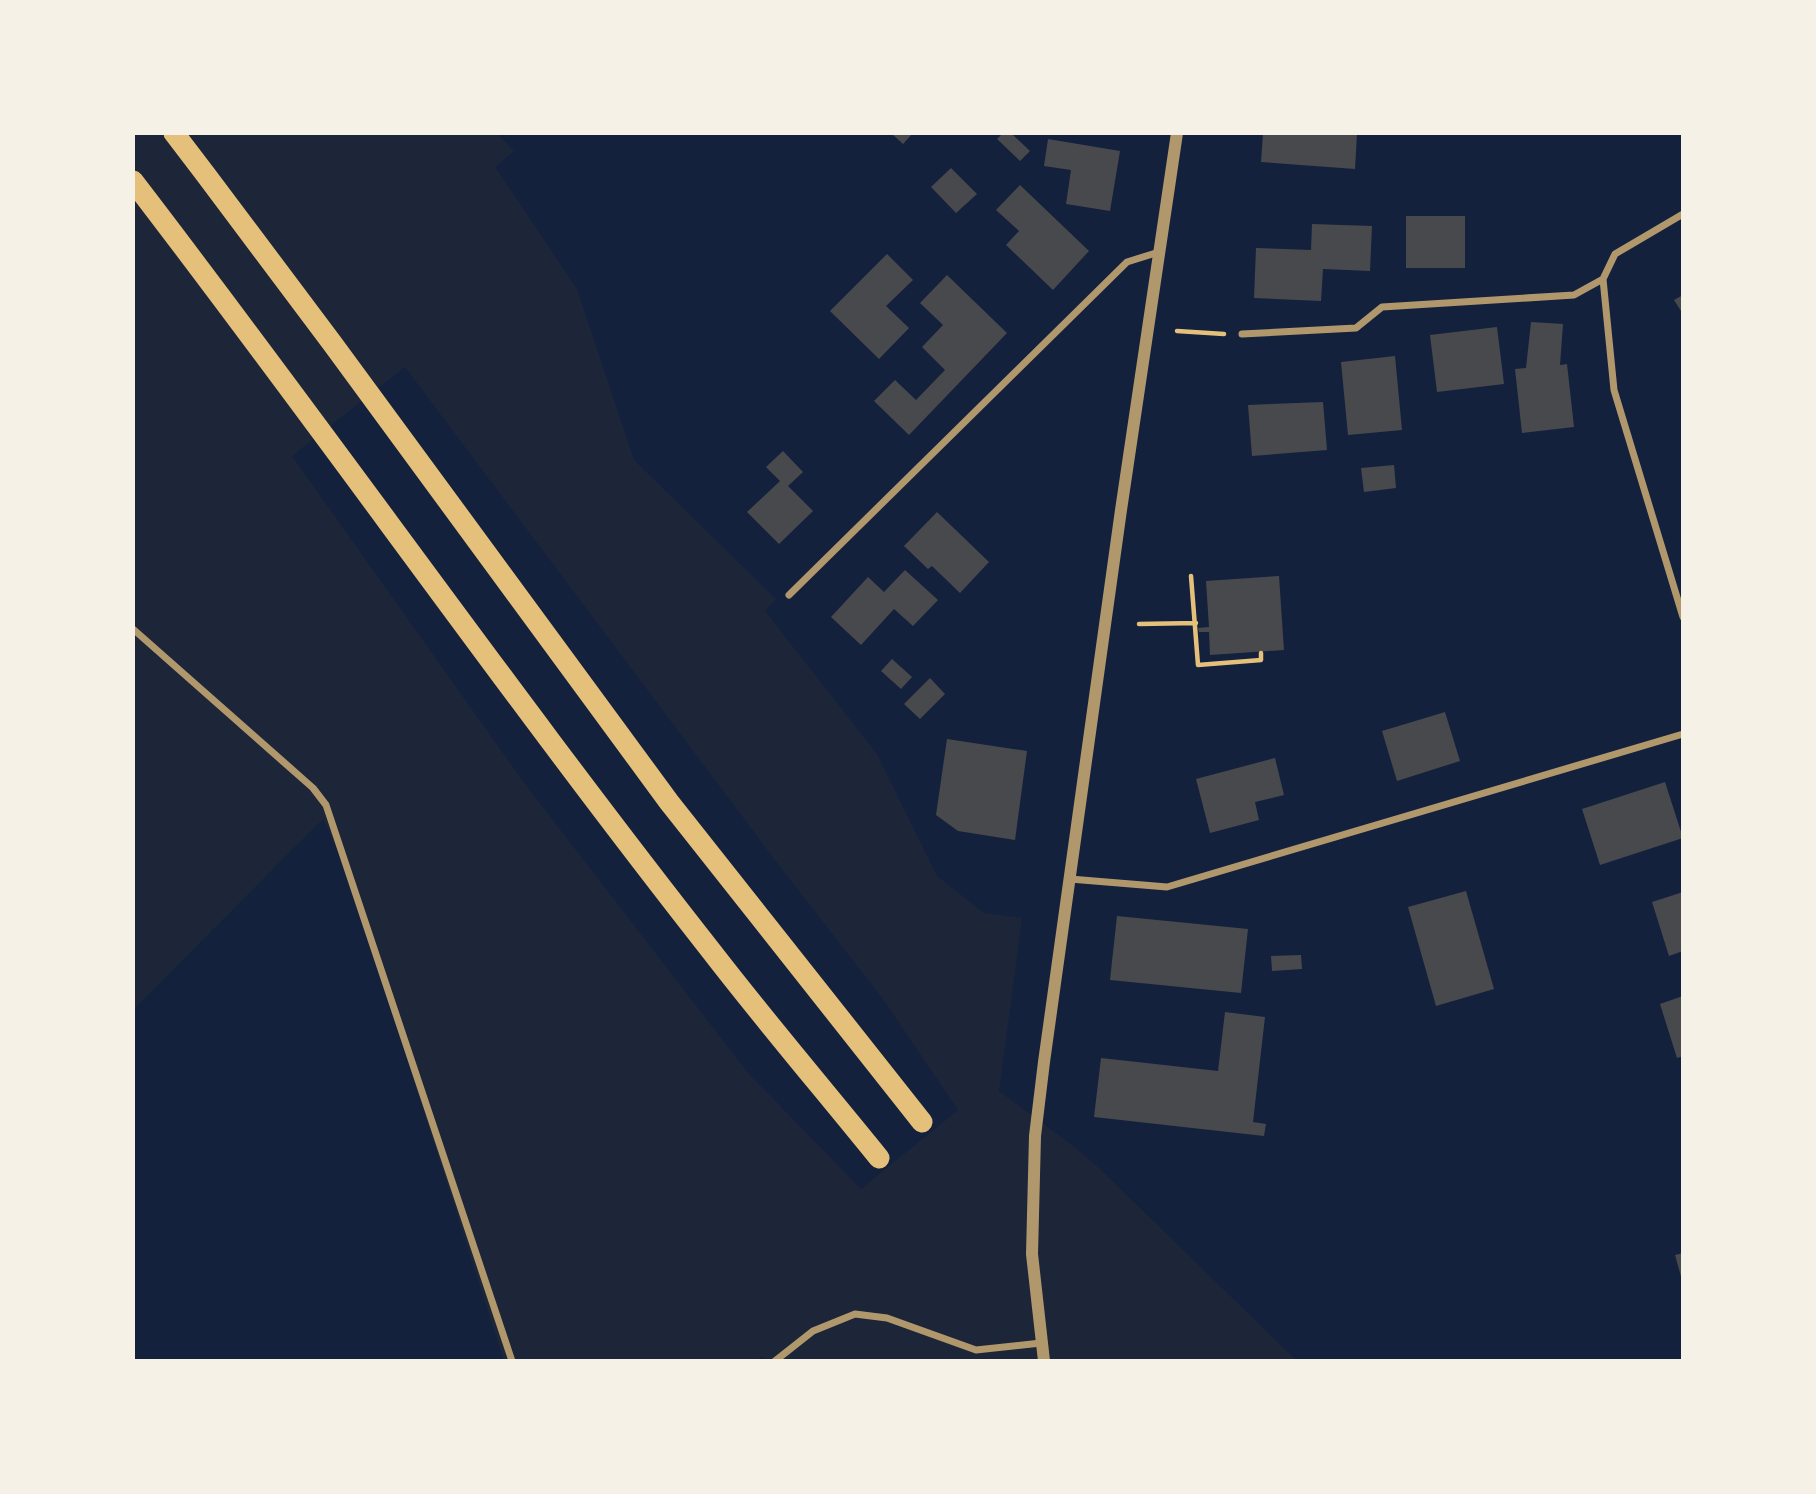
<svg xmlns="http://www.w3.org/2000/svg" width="1816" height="1494" font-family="Barlow,sans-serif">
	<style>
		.green { fill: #1d2539; fill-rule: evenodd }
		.building { fill: #48494c }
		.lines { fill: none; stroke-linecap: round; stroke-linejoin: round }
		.path { stroke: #e5c07b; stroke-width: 4.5 }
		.minor { stroke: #b1986c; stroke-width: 7 }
		.tertiary { stroke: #b1986c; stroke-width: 12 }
		.motorway { stroke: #e5c07b; stroke-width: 21 }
	</style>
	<rect width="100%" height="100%" fill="#14213d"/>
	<path class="green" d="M 133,133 L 497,133 L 514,151 L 495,167 L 577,289 L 634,460 L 776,599 L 765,611 L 877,754 L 937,876 L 984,913 L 1022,918 L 999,1091 L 1072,1145 L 1099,1168 L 1297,1361 L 767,1361 L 762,1356 L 758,1361 L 504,1361 L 345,866 L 323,819 L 133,1010 ZM 405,367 L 778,864 L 883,999 L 958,1110 L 861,1189 L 748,1073 L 525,784 L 292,456 Z"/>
	<path class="building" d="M 891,133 L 913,133 L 903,144 Z
		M 1003,133 L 1011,133 L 1030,151 L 1020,161 L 997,139 Z
		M 1263,133 L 1357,133 L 1355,169 L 1261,162 Z
		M 1048,139 L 1120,151 L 1110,211 L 1066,204 L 1071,170 L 1044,166 Z
		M 951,168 L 977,194 L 956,213 L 931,187 Z
		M 1020,185 L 1089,251 L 1053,290 L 1006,245 L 1019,231 L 996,210 Z
		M 1406,216 L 1465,216 L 1465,268 L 1406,268 Z
		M 1312,224 L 1372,226 L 1370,271 L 1323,269 L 1321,301 L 1254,298 L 1256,248 L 1311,250 Z
		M 887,254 L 913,280 L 886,306 L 909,328 L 879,359 L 830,311 Z
		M 947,275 L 1007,333 L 909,435 L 874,401 L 895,380 L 916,400 L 945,370 L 922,347 L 943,325 L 920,303 Z
		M 1683,295 L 1683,314 L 1674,300 Z
		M 1531,322 L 1563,324 L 1560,365 L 1567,364 L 1574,427 L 1522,433 L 1515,369 L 1526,368 Z
		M 1497,327 L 1504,384 L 1437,392 L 1430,335 Z
		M 1395,356 L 1402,430 L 1348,435 L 1341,362 Z
		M 1323,402 L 1327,450 L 1252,456 L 1248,405 Z
		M 783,451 L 803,472 L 788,486 L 813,511 L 779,544 L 747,512 L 780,481 L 766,467 Z
		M 1394,465 L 1396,488 L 1364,492 L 1361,468 Z
		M 937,512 L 989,562 L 960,593 L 932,566 L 928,569 L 904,546 Z
		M 905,570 L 938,600 L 913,626 L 894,609 L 861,645 L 831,617 L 868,577 L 884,592 Z
		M 1279,576 L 1284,650 L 1210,655 L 1209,632 L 1199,632 L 1198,628 L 1209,627 L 1206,581 Z
		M 892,659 L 912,677 L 901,689 L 881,671 Z
		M 930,678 L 945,694 L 920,719 L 904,704 Z
		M 1445,712 L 1460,761 L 1397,781 L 1382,731 Z
		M 947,739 L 1027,751 L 1015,840 L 958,831 L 936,815 Z
		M 1275,758 L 1284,795 L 1255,802 L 1259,820 L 1210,833 L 1196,779 Z
		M 1665,782 L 1683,838 L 1600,865 L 1582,809 Z
		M 1466,891 L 1494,989 L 1436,1006 L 1408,907 Z
		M 1683,892 L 1683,951 L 1669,956 L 1652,902 Z
		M 1117,916 L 1248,929 L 1241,993 L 1110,980 Z
		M 1301,955 L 1302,969 L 1272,971 L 1271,956 Z
		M 1683,996 L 1683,1056 L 1677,1058 L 1660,1004 Z
		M 1225,1012 L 1265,1017 L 1253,1122 L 1266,1124 L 1264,1136 L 1094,1117 L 1101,1058 L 1218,1071 Z
		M 1683,1253 L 1683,1280 L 1682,1280 L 1675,1255 Z"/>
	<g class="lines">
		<path class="path" d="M 1177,331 L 1224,334
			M 1191,576 L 1198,665 L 1261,660 L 1261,653
			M 1139,624 L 1196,623"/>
		<path class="minor" d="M 1683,214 L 1615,254 L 1603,279 L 1614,390 L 1683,617
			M 1242,334 L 1356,328 L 1382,307 L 1574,295 L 1603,279
			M 789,595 L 1127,262 L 1159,252
			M 133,629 L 313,788 L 326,805 L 512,1361
			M 1070,879 L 1167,887 L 1683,734
			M 775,1361 L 813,1331 L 855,1314 L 887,1318 L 976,1350 L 1041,1343"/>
		<path class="tertiary" d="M 1044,1361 L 1032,1254 L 1035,1136 L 1044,1062 L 1121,510 L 1177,133"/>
		<path class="motorway" d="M 174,133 L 206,175 L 332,343 L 669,802 L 922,1122
			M 133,181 C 329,436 513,699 712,952 C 766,1022 824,1090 879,1158"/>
	</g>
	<rect width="1816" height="1494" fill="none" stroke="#f6f1e7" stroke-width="270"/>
</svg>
